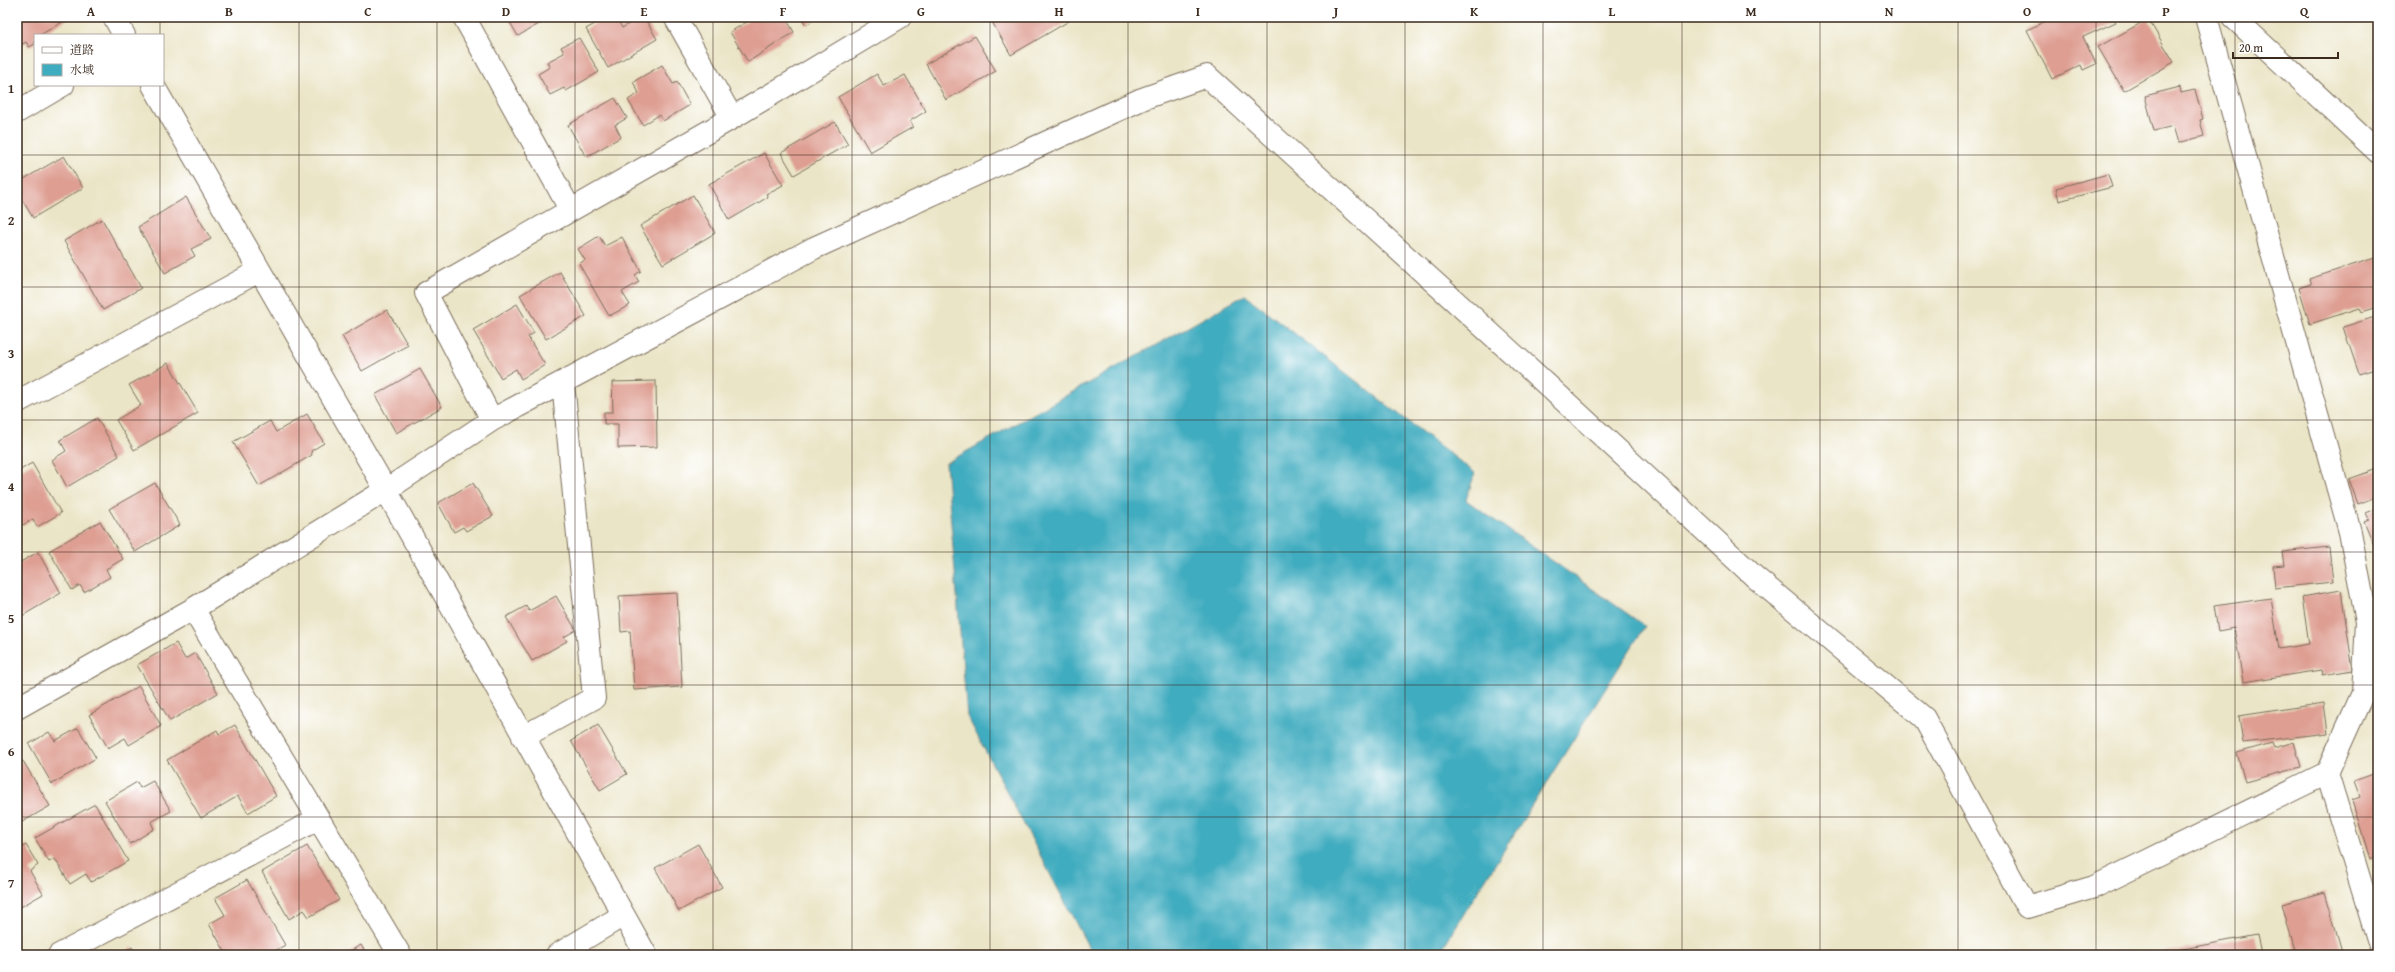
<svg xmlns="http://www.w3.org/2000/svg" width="2395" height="972" font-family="'Gentium Book Plus','Noto Serif JP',serif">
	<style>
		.water { fill: #40acbf; stroke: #3e6b6e }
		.building { fill: #de9e92 }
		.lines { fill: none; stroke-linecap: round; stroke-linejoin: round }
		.minor-casing { stroke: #796b59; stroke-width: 24 }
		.minor { stroke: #fff; stroke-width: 22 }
		.grid { fill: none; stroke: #3b2a1e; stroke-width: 1; stroke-opacity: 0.55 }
		.neatline { fill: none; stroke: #3b2a1e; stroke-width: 1.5 }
		.grid-label { font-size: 13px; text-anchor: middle; font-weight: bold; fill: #3b2a1e }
	</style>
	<rect width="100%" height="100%" fill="#fff"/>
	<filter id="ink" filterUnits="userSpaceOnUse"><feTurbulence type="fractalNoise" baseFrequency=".025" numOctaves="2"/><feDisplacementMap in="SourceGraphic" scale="8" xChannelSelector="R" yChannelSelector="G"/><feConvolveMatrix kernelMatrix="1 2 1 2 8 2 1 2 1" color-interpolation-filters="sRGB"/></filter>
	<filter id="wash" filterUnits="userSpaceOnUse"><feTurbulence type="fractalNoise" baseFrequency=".012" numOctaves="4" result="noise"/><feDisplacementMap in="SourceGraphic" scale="16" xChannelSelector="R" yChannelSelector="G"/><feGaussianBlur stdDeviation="0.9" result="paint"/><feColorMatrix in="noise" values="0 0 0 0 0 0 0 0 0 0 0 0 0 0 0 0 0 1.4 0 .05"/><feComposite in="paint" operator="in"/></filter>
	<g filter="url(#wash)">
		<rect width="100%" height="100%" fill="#ebe5c7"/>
		<path class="water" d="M 1245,295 L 1475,473 L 1466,500 L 1645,626 L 1438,955 L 1108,955 L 1090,950 L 967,716 L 946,463 Z"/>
		<g id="blocks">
			<path class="building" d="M 17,17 L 71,17 L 40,35 L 35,35 L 35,44 L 29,47 L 26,42 L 17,47 Z
				M 507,17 L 551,17 L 518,36 Z
				M 607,17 L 616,17 L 622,28 L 640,17 L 644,17 L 657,39 L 608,68 L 586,29 Z
				M 748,17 L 785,17 L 794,32 L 748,62 L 730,32 L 750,20 Z
				M 801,17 L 819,17 L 806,25 Z
				M 997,17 L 1067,17 L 1069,21 L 1011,55 L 991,20 Z
				M 2054,17 L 2113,17 L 2116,22 L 2083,37 L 2096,64 L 2083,70 L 2081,65 L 2052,79 L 2027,30 Z
				M 2148,19 L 2174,62 L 2124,91 L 2098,47 Z
				M 975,36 L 996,71 L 946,100 L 926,64 Z
				M 579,38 L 599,72 L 566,91 L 564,88 L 550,95 L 538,74 L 550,67 L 547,62 L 564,53 L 561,47 Z
				M 662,65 L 673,84 L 677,82 L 690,105 L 663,121 L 659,115 L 643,125 L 628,100 L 639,93 L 633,82 Z
				M 877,74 L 884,86 L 905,75 L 926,111 L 910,121 L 913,127 L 870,152 L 838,97 Z
				M 2180,87 L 2181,93 L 2195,90 L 2203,119 L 2200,120 L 2204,136 L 2178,143 L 2173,126 L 2154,131 L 2145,96 Z
				M 615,98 L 627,118 L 615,125 L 621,137 L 586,157 L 568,125 Z
				M 835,122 L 848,144 L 794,175 L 781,153 Z
				M 764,153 L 783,185 L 766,194 L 768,197 L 729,220 L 709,184 Z
				M 64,156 L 83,188 L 33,218 L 17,191 L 17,183 Z
				M 2108,174 L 2112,187 L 2059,201 L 2056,188 Z
				M 693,195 L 715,233 L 663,264 L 640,226 Z
				M 186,197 L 211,239 L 191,249 L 195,256 L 165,273 L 138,227 Z
				M 102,219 L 141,288 L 103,310 L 64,241 Z
				M 599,236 L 605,246 L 622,237 L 641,271 L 635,275 L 639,282 L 622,292 L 630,305 L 609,316 L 579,264 L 585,260 L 578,249 Z
				M 2378,257 L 2378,307 L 2362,312 L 2360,308 L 2310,324 L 2299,288 L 2311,284 L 2309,279 Z
				M 560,272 L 586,316 L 546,339 L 520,295 Z
				M 517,304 L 534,333 L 528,337 L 545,365 L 521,379 L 516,369 L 501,378 L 473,330 Z
				M 387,310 L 408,345 L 362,371 L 342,336 Z
				M 2378,316 L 2378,368 L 2359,374 L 2343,327 Z
				M 168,363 L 198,413 L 134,450 L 116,420 L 141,405 L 129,385 Z
				M 420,369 L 442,407 L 396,433 L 375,395 Z
				M 656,381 L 657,447 L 618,448 L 618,424 L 604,424 L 604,412 L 613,412 L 612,382 Z
				M 307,414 L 324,443 L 311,451 L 312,455 L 259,486 L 233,442 L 270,421 L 276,432 Z
				M 97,418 L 119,456 L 67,487 L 52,460 L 66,451 L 60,440 Z
				M 32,463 L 61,513 L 37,527 L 33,519 L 23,525 L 20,521 L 17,523 L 17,472 Z
				M 2377,469 L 2378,496 L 2358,504 L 2349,479 Z
				M 155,483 L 180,525 L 135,552 L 109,509 Z
				M 473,483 L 493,516 L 466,531 L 463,527 L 454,532 L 438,503 Z
				M 2378,508 L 2378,549 L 2376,550 L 2364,521 L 2369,519 L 2366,513 Z
				M 100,521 L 123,559 L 106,569 L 110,577 L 84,592 L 80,585 L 72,590 L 49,551 Z
				M 2329,547 L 2333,582 L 2275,588 L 2273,566 L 2284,565 L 2282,552 Z
				M 38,552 L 61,593 L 17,619 L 17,564 Z
				M 2341,590 L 2353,670 L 2322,675 L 2321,670 L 2243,682 L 2234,628 L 2218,631 L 2214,606 L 2271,598 L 2279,649 L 2309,644 L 2302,597 Z
				M 677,593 L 682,687 L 634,690 L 630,631 L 621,632 L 619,596 Z
				M 556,596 L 576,630 L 564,637 L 567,641 L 532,661 L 506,617 L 526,606 L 529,611 Z
				M 176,643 L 185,659 L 195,653 L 218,693 L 170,721 L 137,665 Z
				M 139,686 L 161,726 L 129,745 L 125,738 L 108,748 L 89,715 Z
				M 2324,703 L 2328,733 L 2243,743 L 2239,716 Z
				M 235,725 L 276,796 L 248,813 L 238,796 L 201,818 L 167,760 L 217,730 L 219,734 Z
				M 598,725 L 627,774 L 600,790 L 571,741 Z
				M 78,728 L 96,758 L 52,784 L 29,744 L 49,732 L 55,741 Z
				M 2294,742 L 2301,767 L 2245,782 L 2237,753 L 2272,743 L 2274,748 Z
				M 23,761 L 50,806 L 17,825 L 17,764 Z
				M 2376,773 L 2378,781 L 2378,856 L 2370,859 L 2352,800 L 2360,797 L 2354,781 Z
				M 153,781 L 171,811 L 151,822 L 154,829 L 130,844 L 105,801 L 137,782 L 140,788 Z
				M 95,804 L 128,861 L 91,882 L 86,874 L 70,884 L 55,859 L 49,862 L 35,838 Z
				M 698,844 L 722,887 L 679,911 L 655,868 Z
				M 26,845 L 38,865 L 30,871 L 43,894 L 17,909 L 17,850 Z
				M 307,846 L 339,900 L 309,917 L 304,910 L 289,919 L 262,872 Z
				M 247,880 L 285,945 L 268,955 L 227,955 L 209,924 L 225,915 L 215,898 Z
				M 2325,892 L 2343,955 L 2296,955 L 2282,904 Z
				M 2257,935 L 2261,955 L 2157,955 L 2157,954 Z
				M 361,945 L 367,955 L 343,955 Z
				M 132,947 L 137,955 L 119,955 Z"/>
		</g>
	</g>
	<g filter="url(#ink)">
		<use href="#blocks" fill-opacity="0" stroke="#796b59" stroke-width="1"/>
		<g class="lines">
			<g class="minor-casing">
				<path id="minor" d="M 114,17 L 124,35
					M 464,17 L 570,209
					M 675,17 L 732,118
					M 2233,17 L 2378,152
					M 153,85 L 386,490 L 646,955
					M 17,112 L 63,85
					M 17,402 L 259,271
					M 492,420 L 426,293 L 732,118 L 900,17
					M 193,609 L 400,955
					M 17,708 L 193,609 L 386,490 L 492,420 L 814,248 L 1142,99 L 1207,76 L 1532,371 L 1756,578 L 1924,718 L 2027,907 L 2094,887 L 2327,773 L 2363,693 L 2367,622 L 2350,532 L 2206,17
					M 523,737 L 594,698 L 563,383
					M 2327,773 L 2378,940
					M 59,955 L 318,819
					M 557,955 L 622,916"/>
			</g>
			<use href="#minor" class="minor"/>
		</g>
	</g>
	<path class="grid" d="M 160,17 L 160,35M 299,17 L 299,955M 437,17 L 437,955M 575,17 L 575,955M 713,17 L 713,955M 852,17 L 852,955M 990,17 L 990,955M 1128,17 L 1128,955M 1267,17 L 1267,955M 1405,17 L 1405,955M 1543,17 L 1543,955M 1682,17 L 1682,955M 1820,17 L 1820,955M 1958,17 L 1958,955M 2096,17 L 2096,955M 2235,17 L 2235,955M 160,85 L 160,955M 17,155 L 2378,155M 17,287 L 2378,287M 17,420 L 2378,420M 17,552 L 2378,552M 17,685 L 2378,685M 17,817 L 2378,817"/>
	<rect width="2395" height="972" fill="none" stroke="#fff" stroke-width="44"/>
	<rect x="34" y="34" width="130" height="52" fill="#ffffff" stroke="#b1aaa5"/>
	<rect x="42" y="47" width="20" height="6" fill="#ffffff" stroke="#b1aaa5"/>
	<text x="70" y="54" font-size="12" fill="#3b2a1e">道路</text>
	<rect x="42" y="64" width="20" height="12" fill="#40acbf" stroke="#b1aaa5"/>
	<text x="70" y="74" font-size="12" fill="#3b2a1e">水域</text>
	<path d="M2233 52v6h105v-6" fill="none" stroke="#3b2a1e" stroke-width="2"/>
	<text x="2239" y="52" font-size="12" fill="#3b2a1e" stroke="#ffffff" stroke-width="3" paint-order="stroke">20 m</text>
	<rect x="22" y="22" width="2351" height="928" class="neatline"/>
	<g class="grid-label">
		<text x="91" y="16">A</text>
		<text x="229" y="16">B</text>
		<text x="368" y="16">C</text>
		<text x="506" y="16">D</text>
		<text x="644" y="16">E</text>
		<text x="783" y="16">F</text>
		<text x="921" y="16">G</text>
		<text x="1059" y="16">H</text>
		<text x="1198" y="16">I</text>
		<text x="1336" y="16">J</text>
		<text x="1474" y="16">K</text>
		<text x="1612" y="16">L</text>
		<text x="1751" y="16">M</text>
		<text x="1889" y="16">N</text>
		<text x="2027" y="16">O</text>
		<text x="2166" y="16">P</text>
		<text x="2304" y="16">Q</text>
		<text x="11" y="93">1</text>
		<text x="11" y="225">2</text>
		<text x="11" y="358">3</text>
		<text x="11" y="491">4</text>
		<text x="11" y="623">5</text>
		<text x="11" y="756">6</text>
		<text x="11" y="888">7</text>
	</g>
</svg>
